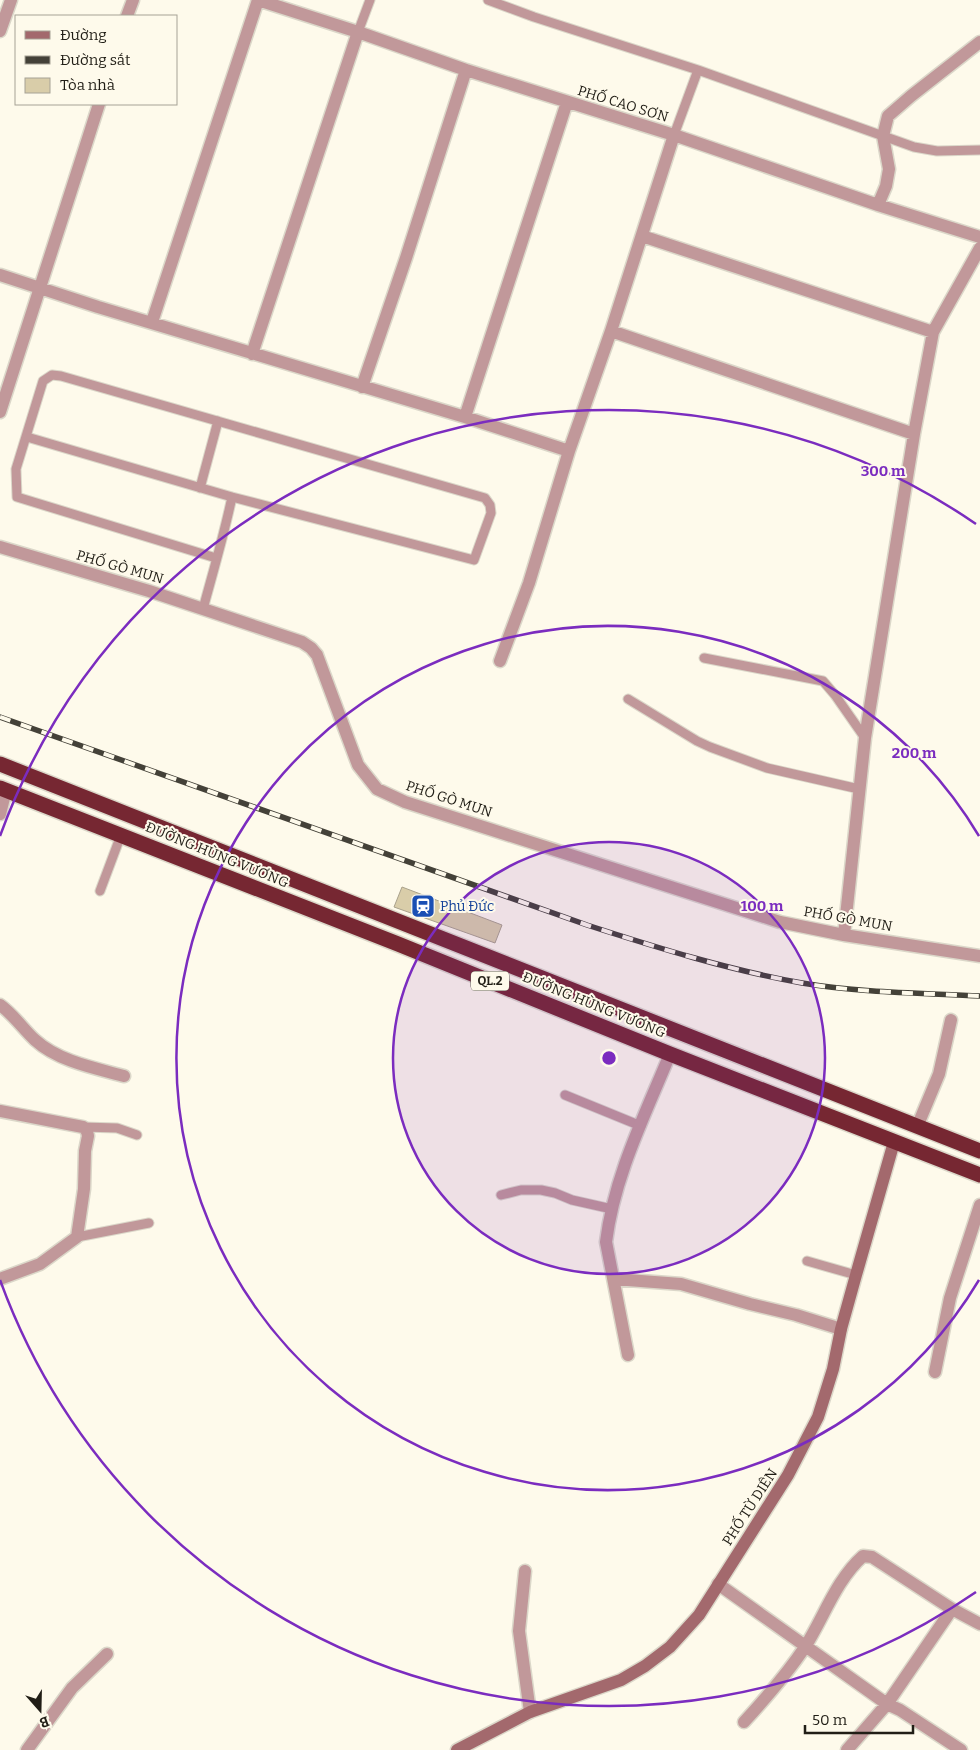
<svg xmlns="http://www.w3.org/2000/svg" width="980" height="1750" font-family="Bitter,serif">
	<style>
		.building { fill: #d9cda9; stroke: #aaa28c }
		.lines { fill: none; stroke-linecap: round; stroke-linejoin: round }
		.lane-casing { stroke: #dbd7c9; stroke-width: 11 }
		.street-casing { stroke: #dbd7c9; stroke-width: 15 }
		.secondary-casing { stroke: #dbd7c9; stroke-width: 15 }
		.highway-casing { stroke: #dbd7c9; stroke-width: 18 }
		.lane { stroke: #c1989a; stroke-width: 9 }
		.street { stroke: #c1989a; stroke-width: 12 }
		.secondary { stroke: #a3696d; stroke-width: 12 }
		.highway { stroke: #762732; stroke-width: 15 }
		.rail-casing { stroke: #444138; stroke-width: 5.5 }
		.rail { stroke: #fefaeb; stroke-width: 4; stroke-dasharray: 11; stroke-linecap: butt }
		.ring { fill: none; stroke: #7b2cbf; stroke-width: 2.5 }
		.labels { text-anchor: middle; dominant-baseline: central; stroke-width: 4; stroke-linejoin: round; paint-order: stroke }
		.shield { fill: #fefaeb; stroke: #636056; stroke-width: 1 }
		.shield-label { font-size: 12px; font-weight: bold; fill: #211e16 }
		.street-label { font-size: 14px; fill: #211e16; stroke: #fefaeb }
		.transit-label { font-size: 14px; fill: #164399; stroke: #fefaeb; text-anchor: start }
		.centre { fill: #7b2cbf; stroke: #fefaeb; stroke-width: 2.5 }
		.ring-label { font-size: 15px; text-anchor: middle; font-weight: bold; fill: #7b2cbf; stroke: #fefaeb; stroke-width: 4; stroke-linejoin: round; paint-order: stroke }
	</style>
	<rect width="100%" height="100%" fill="#fefaeb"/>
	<path class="building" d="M 402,887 L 502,925 L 495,943 L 394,907 Z"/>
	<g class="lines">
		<g class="lane-casing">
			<path id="lane" d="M 488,0 L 534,17 L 698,70 L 914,147 L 937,151 L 980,150
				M 358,32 L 370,0
				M 674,135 L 698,70
				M 27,437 L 232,497
				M 200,488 L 218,421
				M 203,609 C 213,572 224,535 232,497 L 474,560 L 491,513 L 490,505 L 485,498 L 61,376 L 52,375 L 43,381 L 16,469 L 17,497 L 216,558
				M 704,658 L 823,681 L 835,695 L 865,738
				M 628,699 L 697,741 L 710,747 L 767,768 L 859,789
				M 100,891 L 121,835
				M 565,1095 L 641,1126
				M 83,1127 L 117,1128 L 137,1135
				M 501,1195 L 521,1190 L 541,1190 L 555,1193 L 572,1200 L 612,1209
				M 77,1237 L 149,1223
				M 807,1261 L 856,1275"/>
		</g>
		<g class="street-casing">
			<path id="street" d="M 258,0 L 358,32 L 466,70 L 674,135 L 878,205 L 980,237
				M 127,16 L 133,0
				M 0,31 L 11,0
				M 878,205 L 886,186 L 889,169 L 883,136 L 888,116 L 911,96 L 980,42
				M 642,236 L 933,332
				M 0,275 L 98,307 L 465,417 L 569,451
				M 152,322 L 258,0
				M 611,331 L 914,434
				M 252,354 L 358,32
				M 362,387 L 406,258 L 466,70
				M 0,412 L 99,104
				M 465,417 L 567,102
				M 0,547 L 149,591 L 302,642 L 311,648 L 317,655 L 358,765 L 377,789 L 405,802 L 780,922 L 844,935 L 980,956
				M 500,661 L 529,583 L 569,451 L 611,331 L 674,135
				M 0,814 L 6,790
				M 844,935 L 865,738 L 914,434 L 933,332 L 980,248
				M 0,1005 C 14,1015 23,1029 35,1040 C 58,1061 94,1068 124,1076
				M 0,1111 L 83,1127 L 87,1131 L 88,1136 L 85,1151 L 84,1189 L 77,1237 L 40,1264 L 0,1279
				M 917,1127 L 939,1074 L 951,1020
				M 614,1279 L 681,1284 L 750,1304 L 796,1315 L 841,1329
				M 628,1355 L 606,1242 C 614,1176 645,1115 670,1054
				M 935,1372 L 950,1298 L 980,1205
				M 525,1571 L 519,1631 L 530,1712
				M 718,1584 L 887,1704 L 900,1710 L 961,1750
				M 744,1722 C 766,1698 787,1674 805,1647 C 824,1617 836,1580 863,1556 L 872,1557 L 952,1609 L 980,1624
				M 27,1750 L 72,1688 L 107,1654
				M 847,1750 L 887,1704 L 952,1609"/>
		</g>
		<g class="secondary-casing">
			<path id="secondary" d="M 457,1750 L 530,1712 L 621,1680 L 645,1666 L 670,1647 L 699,1615 L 788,1475 L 818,1417 L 833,1369 L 841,1329 L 856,1275 L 894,1142"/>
		</g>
		<g class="highway-casing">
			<path id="highway" d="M 0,764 L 980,1151
				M 0,788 L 398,944 L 670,1054 L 980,1175"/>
		</g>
		<use href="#lane" class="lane"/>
		<use href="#street" class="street"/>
		<use href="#secondary" class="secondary"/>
		<use href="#highway" class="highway"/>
		<g class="rail-casing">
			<path id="rail" d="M 0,717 L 587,925 C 658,948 729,970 802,983 C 861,993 921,993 980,996"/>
		</g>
		<use href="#rail" class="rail"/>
	</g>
	<circle cx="609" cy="1058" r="216" fill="#7b2cbf" fill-opacity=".12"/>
	<g class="ring">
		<circle cx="609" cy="1058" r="216"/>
		<path d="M979 1280A432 432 0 1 1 979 836"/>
		<path d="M976 1592A648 648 0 0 1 0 1280M0 836A648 648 0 0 1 976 524"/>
	</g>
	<defs>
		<g id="station-square" transform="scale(1.25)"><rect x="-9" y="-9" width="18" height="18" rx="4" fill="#1a4fb4" stroke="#fefaeb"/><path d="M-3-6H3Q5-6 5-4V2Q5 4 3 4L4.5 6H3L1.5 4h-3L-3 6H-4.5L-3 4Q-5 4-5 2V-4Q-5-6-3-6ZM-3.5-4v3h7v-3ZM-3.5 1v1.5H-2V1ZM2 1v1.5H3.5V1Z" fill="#fff"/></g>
	</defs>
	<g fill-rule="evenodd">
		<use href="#station-square" x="423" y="906"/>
	</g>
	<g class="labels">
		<rect class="shield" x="471" y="971.5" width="38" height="19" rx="4"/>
		<g class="shield-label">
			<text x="490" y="981">QL.2</text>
		</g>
		<g class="street-label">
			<text transform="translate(623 104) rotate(17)">PHỐ CAO SƠN</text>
			<text transform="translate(120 567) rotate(16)">PHỐ GÒ MUN</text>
			<text transform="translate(449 799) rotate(18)">PHỐ GÒ MUN</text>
			<text transform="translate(217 855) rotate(22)">ĐƯỜNG HÙNG VƯƠNG</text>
			<text transform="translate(848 919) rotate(10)">PHỐ GÒ MUN</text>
			<text transform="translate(594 1005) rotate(22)">ĐƯỜNG HÙNG VƯƠNG</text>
			<text transform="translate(750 1507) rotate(-57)">PHỐ TỪ DIÊN</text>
		</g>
		<g class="transit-label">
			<text x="440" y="906">Phủ Đức</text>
		</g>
	</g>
	<circle cx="609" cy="1058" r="8" class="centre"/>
	<g class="ring-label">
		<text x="883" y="476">300 m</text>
		<text x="914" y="758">200 m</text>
		<text x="762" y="911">100 m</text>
	</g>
	<rect x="15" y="15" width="162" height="90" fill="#fefaeb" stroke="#a6a296"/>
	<rect x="25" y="31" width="25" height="8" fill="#a3696d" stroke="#a6a296"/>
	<text x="60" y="40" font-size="15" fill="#211e16">Đường</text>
	<rect x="25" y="56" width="25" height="8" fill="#444138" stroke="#a6a296"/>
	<text x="60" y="65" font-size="15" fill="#211e16">Đường sắt</text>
	<rect x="25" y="78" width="25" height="15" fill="#d9cda9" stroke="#a6a296"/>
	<text x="60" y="90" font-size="15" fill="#211e16">Tòa nhà</text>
	<g transform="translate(40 1710) rotate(160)" stroke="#fefaeb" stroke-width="4" paint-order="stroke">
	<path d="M0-4L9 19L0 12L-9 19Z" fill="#211e16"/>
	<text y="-8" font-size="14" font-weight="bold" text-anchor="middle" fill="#211e16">B</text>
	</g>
	<path d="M805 1725v8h108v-8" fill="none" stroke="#211e16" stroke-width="2.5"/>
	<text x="812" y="1725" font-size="15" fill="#211e16" stroke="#fefaeb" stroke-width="4" paint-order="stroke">50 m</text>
</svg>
